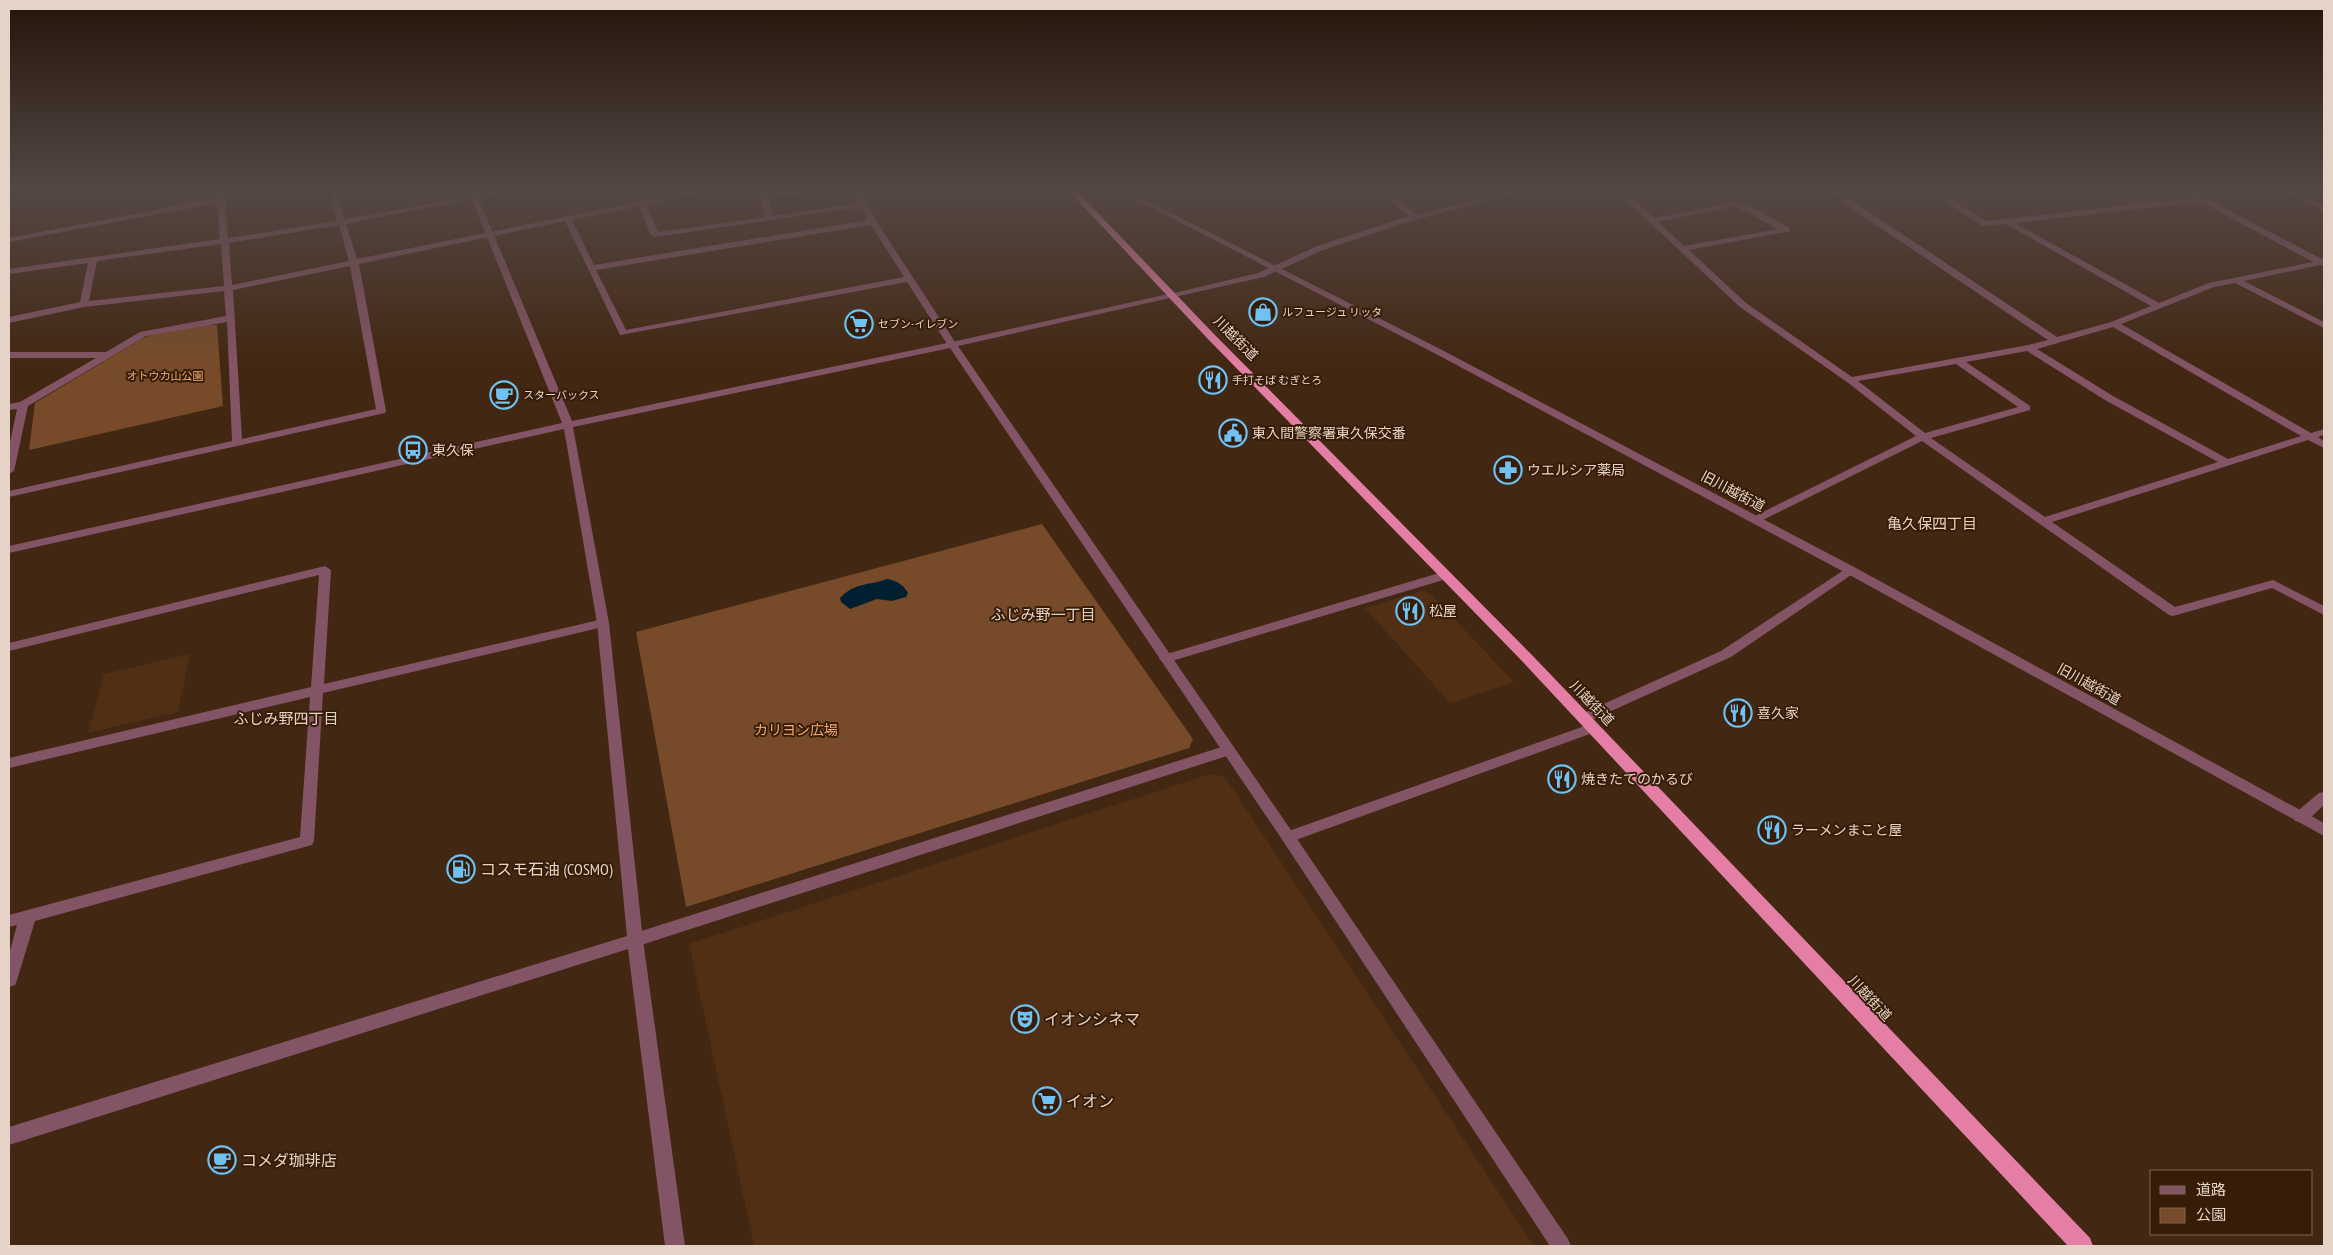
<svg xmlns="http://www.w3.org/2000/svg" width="2333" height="1255" font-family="'PT Sans Narrow','Noto Sans JP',sans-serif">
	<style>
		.built { fill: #502f15 }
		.green { fill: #774b29 }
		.water { fill: #002032 }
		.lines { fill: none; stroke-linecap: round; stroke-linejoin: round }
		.minor { fill: #835465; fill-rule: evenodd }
		.tertiary { fill: #835465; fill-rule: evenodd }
		.trunk { fill: #e57ea4; fill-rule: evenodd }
		.labels { text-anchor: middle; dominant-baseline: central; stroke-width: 4; stroke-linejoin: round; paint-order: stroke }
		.far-poi-label { font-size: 11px; fill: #e5d3c7; stroke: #371d08; text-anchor: start }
		.far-park-label { font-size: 11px; fill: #f8ac73; stroke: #371d08 }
		.street-label { font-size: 14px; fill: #e5d3c7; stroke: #371d08 }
		.poi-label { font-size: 14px; fill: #e5d3c7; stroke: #371d08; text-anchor: start }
		.park-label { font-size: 14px; fill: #f8ac73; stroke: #371d08 }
		.neighbourhood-label { font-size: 15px; fill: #e5d3c7; stroke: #371d08 }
		.near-poi-label { font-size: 16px; fill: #e5d3c7; stroke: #371d08; text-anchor: start }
	</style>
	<rect width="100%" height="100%" fill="#422712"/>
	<path class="built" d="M 1421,591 L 1431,594 L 1514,682 L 1450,703 L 1365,608 Z
		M 190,654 L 178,712 L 88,733 L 104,674 Z
		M 1210,774 L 1225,777 L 1534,1246 L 754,1246 L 689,944 Z"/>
	<path class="green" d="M 205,325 L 217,325 L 223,406 L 29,450 L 35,403 L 141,339 L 154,334 Z
		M 1042,524 L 1193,739 L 1189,748 L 686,907 L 636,632 Z"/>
	<path class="water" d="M 887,579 C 897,581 903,584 908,593 L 906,597 L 892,601 L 877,599 L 850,609 L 841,602 L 840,598 C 855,582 868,586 887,579 Z"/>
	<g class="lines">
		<path class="minor" d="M 217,190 L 224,190 L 228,238 L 337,221 L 329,190 L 336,190 L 345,219 L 503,190 L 516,190 L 346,224 L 357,259 L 697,190 L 710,190 L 647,205 L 658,232 L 765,217 L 759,196 L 763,194 L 797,190 L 815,190 L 811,192 L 767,198 L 773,216 L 860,203 L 853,190 L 860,190 L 877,222 L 957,345 L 952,348 L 949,347 L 907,282 L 620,335 L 565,221 L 359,264 L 386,411 L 385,413 L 9,497 L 9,491 L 232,441 L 227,322 L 146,336 L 28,406 L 14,471 L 9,474 L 9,447 L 17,409 L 9,410 L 9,404 L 20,402 L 96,358 L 9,358 L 9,352 L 106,352 L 140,332 L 226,316 L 224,291 L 84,307 L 9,323 L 9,317 L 80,302 L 88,263 L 9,274 L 9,269 L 220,239 L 217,203 L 9,242 L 9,238 L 217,198 ZM 639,206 L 651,235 L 655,237 L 862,207 L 868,220 L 594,265 L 572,220 ZM 339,225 L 349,261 L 232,285 L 229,243 ZM 871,225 L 904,277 L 626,330 L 596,270 ZM 221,244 L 224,286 L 89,301 L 97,261 ZM 350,266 L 376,409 L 242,439 L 233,290 Z
			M 1377,190 L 1384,190 L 1417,215 L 1508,191 L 1537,190 L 1508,195 L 1408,222 L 1323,250 L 1264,277 L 1170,298 L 1166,295 L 1258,273 L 1317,246 L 1409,216 Z
			M 1615,190 L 1623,190 L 1654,218 L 1736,202 L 1760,211 L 1789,228 L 1789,232 L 1786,232 L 1689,250 L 1746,303 L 1852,377 L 2028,345 L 2048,340 L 1858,213 L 1829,190 L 1836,190 L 2057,337 L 2111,322 L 2151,306 L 2006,224 L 1982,226 L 1929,190 L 1936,190 L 1986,221 L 2130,205 L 2105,190 L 2113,190 L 2139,204 L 2194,198 L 2181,190 L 2190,190 L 2324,260 L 2324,266 L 2320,265 L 2244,281 L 2324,322 L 2324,328 L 2235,283 L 2214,287 L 2121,324 L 2311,433 L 2324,429 L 2324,435 L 2318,437 L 2324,441 L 2324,448 L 2308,440 L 2052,522 L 2175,607 L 2273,580 L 2324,606 L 2324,615 L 2272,588 L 2173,616 L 2169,615 L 1922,441 L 1759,522 L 1751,522 L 1749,520 L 1751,518 L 1916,436 L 1847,382 L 1740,307 ZM 2201,202 L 2313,262 L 2209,283 L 2159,303 L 2015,223 ZM 1735,206 L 1778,229 L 1684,246 L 1658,222 ZM 2113,327 L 2301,436 L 2228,459 L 2113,396 L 2037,349 ZM 2027,351 L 2105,400 L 2218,462 L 2045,517 L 1931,438 L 2030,410 L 2030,406 L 1966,362 ZM 1956,364 L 2018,407 L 1925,433 L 1858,381 Z
			M 325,566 L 331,570 L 324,684 L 603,619 L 609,623 L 603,627 L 323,693 L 314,841 L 312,845 L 35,921 L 17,980 L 15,985 L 9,987 L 9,954 L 17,925 L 9,927 L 9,915 L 300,837 L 310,697 L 9,768 L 9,758 L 311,687 L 319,575 L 9,651 L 9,643 Z
			M 1850,566 L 1854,567 L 1856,570 L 1854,573 L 1731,657 L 1589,721 L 1579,721 L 1577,718 L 1579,715 L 1721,651 Z
			M 1446,571 L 1450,572 L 1452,575 L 1450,578 L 1165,663 L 1159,659 L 1160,656 Z
			M 1593,723 L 1598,725 L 1600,728 L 1598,731 L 1293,841 L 1288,843 L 1283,841 L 1281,837 L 1283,833 Z
			M 1228,745 L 1233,746 L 1235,750 L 1233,754 L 635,947 L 629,945 L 627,940 L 629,935 L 635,933 Z
			M 2324,792 L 2324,805 C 2316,812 2306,825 2295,821 L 2293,817 L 2295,813 L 2319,793 Z"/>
		<path class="tertiary" d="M 468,190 L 475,190 L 572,421 L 952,342 L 1173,293 L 1173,297 L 1170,298 L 958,346 L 1293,833 L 1568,1239 L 1571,1246 L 1550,1246 L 1283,841 L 950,348 L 573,427 L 609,623 L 643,940 L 685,1246 L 665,1246 L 628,949 L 9,1145 L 9,1127 L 627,936 L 597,623 L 564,429 L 9,553 L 9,546 L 562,423 Z
			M 1117,190 L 1126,190 L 1442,350 L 1854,567 L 2324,823 L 2324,836 L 1846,573 L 1436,354 Z
			M 2284,190 L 2292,190 L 2324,206 L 2324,211 Z"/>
		<path class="trunk" d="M 1068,190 L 1076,190 L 1214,334 L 1531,654 L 2090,1238 L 2093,1246 L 2068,1246 L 1521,660 L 1207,338 Z"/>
	</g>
	<linearGradient id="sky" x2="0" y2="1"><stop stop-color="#24150a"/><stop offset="0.52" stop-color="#544744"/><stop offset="1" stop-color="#544744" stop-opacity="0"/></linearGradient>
	<rect width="2333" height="365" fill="url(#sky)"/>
	<defs>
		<g id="shop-ring" transform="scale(1.4375)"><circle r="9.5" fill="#371d08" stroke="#6fc2f4" stroke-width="1.5"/><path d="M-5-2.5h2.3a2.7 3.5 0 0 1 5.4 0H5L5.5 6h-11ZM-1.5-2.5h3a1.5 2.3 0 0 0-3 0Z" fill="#6fc2f4"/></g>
		<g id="supermarket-ring" transform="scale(1.4375)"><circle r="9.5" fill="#371d08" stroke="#6fc2f4" stroke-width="1.5"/><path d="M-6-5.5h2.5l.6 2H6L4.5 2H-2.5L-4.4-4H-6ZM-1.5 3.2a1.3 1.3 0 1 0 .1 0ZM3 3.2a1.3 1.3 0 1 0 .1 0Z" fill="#6fc2f4"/></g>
		<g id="restaurant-ring" transform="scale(1.4375)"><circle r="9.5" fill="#371d08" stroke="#6fc2f4" stroke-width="1.5"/><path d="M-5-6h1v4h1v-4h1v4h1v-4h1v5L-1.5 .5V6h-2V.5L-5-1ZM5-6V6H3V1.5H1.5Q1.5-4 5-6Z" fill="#6fc2f4"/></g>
		<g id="cafe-ring" transform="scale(1.4375)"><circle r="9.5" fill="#371d08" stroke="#6fc2f4" stroke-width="1.5"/><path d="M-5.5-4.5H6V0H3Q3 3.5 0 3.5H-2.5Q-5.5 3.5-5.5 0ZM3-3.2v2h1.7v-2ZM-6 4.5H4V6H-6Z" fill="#6fc2f4"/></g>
		<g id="civic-ring" transform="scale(1.4375)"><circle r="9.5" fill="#371d08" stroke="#6fc2f4" stroke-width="1.5"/><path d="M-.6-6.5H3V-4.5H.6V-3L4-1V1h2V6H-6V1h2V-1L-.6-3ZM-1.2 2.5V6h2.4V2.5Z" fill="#6fc2f4"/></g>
		<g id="bus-ring" transform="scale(1.4375)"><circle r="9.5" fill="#371d08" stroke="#6fc2f4" stroke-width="1.5"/><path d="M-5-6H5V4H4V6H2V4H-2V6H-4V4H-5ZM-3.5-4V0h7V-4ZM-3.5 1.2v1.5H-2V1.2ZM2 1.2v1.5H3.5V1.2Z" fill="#6fc2f4"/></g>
		<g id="pharmacy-ring" transform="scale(1.4375)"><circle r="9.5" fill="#371d08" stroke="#6fc2f4" stroke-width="1.5"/><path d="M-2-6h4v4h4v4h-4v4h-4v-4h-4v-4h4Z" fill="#6fc2f4"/></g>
		<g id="fuel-ring" transform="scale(1.4375)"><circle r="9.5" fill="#371d08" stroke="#6fc2f4" stroke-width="1.5"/><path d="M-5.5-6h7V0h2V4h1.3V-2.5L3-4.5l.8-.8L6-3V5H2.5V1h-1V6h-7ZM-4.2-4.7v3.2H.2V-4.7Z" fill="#6fc2f4"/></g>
		<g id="theatre-ring" transform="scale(1.4375)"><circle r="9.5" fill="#371d08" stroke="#6fc2f4" stroke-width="1.5"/><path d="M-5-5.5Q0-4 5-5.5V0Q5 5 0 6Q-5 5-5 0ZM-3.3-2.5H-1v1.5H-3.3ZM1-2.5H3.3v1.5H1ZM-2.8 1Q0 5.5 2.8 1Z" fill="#6fc2f4"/></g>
	</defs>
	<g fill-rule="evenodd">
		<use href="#shop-ring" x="1263" y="312"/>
		<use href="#supermarket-ring" x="859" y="324"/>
		<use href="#restaurant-ring" x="1213" y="380"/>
		<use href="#cafe-ring" x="504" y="395"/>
		<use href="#civic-ring" x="1233" y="433"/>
		<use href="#bus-ring" x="413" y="450"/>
		<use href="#pharmacy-ring" x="1508" y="470"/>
		<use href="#restaurant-ring" x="1410" y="611"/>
		<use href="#restaurant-ring" x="1738" y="713"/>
		<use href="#restaurant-ring" x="1562" y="779"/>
		<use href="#restaurant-ring" x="1772" y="830"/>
		<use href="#fuel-ring" x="461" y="869"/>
		<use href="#theatre-ring" x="1025" y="1019"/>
		<use href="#supermarket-ring" x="1047" y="1101"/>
		<use href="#cafe-ring" x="222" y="1160"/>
	</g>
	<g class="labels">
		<g class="far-poi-label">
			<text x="1282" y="312">ルフュージュ リッタ</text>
			<text x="878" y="324">セブン-イレブン</text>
			<text x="1232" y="380">手打そば むぎとろ</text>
			<text x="523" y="395">スターバックス</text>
		</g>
		<g class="far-park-label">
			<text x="165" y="376">オトウカ山公園</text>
		</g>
		<g class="street-label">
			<text transform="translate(1236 338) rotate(45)">川越街道</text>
			<text transform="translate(1733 491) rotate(28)">旧川越街道</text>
			<text transform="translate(2089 684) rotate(29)">旧川越街道</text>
			<text transform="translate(1592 703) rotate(46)">川越街道</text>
			<text transform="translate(1870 998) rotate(47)">川越街道</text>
		</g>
		<g class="poi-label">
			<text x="1252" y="433">東入間警察署東久保交番</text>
			<text x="432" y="450">東久保</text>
			<text x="1527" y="470">ウエルシア薬局</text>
			<text x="1429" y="611">松屋</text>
			<text x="1757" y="713">喜久家</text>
			<text x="1581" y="779">焼きたてのかるび</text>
			<text x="1791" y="830">ラーメンまこと屋</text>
		</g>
		<g class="park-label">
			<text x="796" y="730">カリヨン広場</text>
		</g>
		<g class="neighbourhood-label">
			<text x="1932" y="523">亀久保四丁目</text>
			<text x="1043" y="614">ふじみ野一丁目</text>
			<text x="286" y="718">ふじみ野四丁目</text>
		</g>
		<g class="near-poi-label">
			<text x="480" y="869">コスモ石油 (COSMO)</text>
			<text x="1044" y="1019">イオンシネマ</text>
			<text x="1066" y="1101">イオン</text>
			<text x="241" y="1160">コメダ珈琲店</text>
		</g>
	</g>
	<rect width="2333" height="1255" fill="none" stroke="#e5d3c7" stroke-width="20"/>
	<rect x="2150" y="1170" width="162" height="65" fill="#371d08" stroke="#7d6654"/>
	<rect x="2160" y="1186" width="25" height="8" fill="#835465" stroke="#7d6654"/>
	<text x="2196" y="1195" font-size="15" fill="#e5d3c7">道路</text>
	<rect x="2160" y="1208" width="25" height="15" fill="#774b29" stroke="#7d6654"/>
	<text x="2196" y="1220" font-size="15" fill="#e5d3c7">公園</text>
</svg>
